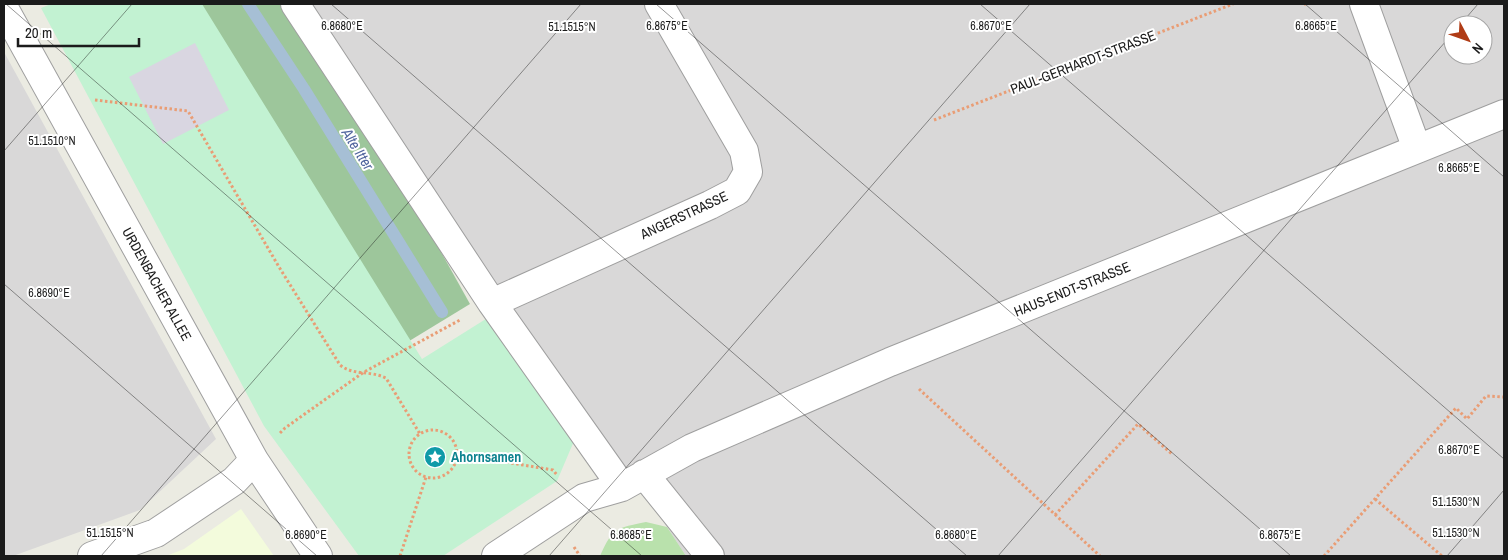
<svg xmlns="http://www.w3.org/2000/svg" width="1508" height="560" font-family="'Archivo Narrow',sans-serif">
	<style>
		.residential { fill: #d9d8d8; fill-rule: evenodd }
		.education { fill: #f3fbdc }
		.grass { fill: #b9e1ac }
		.forest { fill: #9dc69b }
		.park { fill: #c2f2d2 }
		.plaza { fill: #d9d6e1 }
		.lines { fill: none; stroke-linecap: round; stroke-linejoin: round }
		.stream { stroke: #a6bfd5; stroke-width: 12 }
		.minor-casing { stroke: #9f9f9f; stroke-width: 30 }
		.path { stroke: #e99d75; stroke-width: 3; stroke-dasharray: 2.5 2.5; stroke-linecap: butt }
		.minor { stroke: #fff; stroke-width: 28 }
		.ticks { fill: none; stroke: #1b1b1b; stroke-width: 1; stroke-opacity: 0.45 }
		.labels { text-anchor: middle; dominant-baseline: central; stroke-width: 4; stroke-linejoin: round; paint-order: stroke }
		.street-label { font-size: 14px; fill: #1b1b1b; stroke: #fff }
		.culture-label { font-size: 14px; font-weight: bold; fill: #0d838f; stroke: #fff; text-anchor: start }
		.water-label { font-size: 15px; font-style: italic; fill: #53679f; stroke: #fff }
		.ticks-label { font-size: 12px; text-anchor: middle; fill: #1b1b1b; stroke: #fff; stroke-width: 4; stroke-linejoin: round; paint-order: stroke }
	</style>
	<rect width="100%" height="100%" fill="#ebebe2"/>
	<path class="residential" d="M 303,4 L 1504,4 L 1504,556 L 686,556 L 661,518 L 495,295 ZM 1453,25 L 1483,25 L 1483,55 L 1453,55 Z
		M 4,52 L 216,439 L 140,510 L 13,556 L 4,556 Z"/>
	<path class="education" d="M 241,509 L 274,556 L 166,556 L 184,549 Z"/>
	<path class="grass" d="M 646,522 L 667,527 L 686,556 L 600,556 C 613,527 617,528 646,522 Z"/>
	<path class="forest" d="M 184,4 L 303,4 L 470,304 L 383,357 Z"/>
	<path class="park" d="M 51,4 L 202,4 L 422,359 L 489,317 L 574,441 L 557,481 L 443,556 L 359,556 L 264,426 L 41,8 Z"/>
	<path class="plaza" d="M 195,43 L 229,110 L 163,144 L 129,77 Z"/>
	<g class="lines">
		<path class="stream" d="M 248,4 L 304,89 L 442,312"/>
		<g class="minor-casing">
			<path id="minor" d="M 295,4 L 492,303 L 622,487
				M 1364,4 L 1417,149
				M 4,8 L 254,460 L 318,556
				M 492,303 L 710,205 L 737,191 L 748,172 L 744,151 L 659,4
				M 644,474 L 710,556
				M 92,556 L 156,533 L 234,481 L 254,460
				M 496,556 L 584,498 L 622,487 L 692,448 L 890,362 L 1504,114"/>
		</g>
		<path class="path" d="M 1304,4 L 1306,4
			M 95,100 L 188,111 L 279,267 L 340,365 C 354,376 369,370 386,378 L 420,434
			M 934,120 L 1233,4
			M 919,389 L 1100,556
			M409 454a24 24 0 1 1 48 0a24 24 0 1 1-48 0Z
			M 280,433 L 285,428 L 364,372 L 460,320
			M 457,454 L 553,470 L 557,475
			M 1375,499 L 1442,556
			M 1055,515 L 1138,424 L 1173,455
			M 574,547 L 580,556
			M 400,556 L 426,477
			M 1324,556 L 1456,408 L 1467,419 L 1486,396 L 1504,397"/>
		<use href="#minor" class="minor"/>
	</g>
	<path class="ticks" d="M 6,4 L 642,556M 331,4 L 967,556M 656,4 L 1291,556M 980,4 L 1504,459M 1305,4 L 1504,177M 1460,25 L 1478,4M 4,151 L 132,4M 4,284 L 317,556M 101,556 L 581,4M 549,556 L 1030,4M 998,556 L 1453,33M 1447,556 L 1504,490"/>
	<defs>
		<g id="sight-disc" transform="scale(1.125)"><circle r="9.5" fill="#0f9aa8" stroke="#fff"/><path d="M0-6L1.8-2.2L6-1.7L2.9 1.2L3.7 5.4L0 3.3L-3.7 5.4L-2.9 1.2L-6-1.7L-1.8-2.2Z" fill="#fff"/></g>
	</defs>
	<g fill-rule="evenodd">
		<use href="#sight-disc" x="435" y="457"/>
	</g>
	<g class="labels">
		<g class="street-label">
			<text transform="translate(1083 62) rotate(-21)">PAUL-GERHARDT-STRASSE</text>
			<text transform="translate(684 215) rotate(-25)">ANGERSTRASSE</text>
			<text transform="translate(157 284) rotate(61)">URDENBACHER ALLEE</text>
			<text transform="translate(1072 289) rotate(-22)">HAUS-ENDT-STRASSE</text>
		</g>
		<g class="culture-label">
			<text x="451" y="457">Ahornsamen</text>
		</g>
		<g class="water-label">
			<text transform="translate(358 149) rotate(58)">Alte Itter</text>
		</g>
	</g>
	<g class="ticks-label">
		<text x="342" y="30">6.8680°E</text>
		<text x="667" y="30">6.8675°E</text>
		<text x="991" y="30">6.8670°E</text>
		<text x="1316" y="30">6.8665°E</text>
		<text x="572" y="31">51.1515°N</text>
		<text x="52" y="145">51.1510°N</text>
		<text x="1459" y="172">6.8665°E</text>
		<text x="49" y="297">6.8690°E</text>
		<text x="1459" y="454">6.8670°E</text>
		<text x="1456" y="506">51.1530°N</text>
		<text x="110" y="537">51.1515°N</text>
		<text x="1456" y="537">51.1530°N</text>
		<text x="306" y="539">6.8690°E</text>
		<text x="631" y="539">6.8685°E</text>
		<text x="956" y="539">6.8680°E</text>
		<text x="1280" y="539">6.8675°E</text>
	</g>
	<rect width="1508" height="560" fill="none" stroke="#1b1b1b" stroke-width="10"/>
	<g transform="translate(1468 40) rotate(131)"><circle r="24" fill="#ffffff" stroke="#a4a4a4"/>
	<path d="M0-4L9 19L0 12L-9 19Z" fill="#b03c16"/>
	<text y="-8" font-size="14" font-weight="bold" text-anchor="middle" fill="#1b1b1b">N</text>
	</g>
	<path d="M18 38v8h121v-8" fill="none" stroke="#1b1b1b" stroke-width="2.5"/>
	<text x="25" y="38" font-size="15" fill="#1b1b1b" stroke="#ffffff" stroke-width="4" paint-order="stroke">20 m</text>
</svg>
